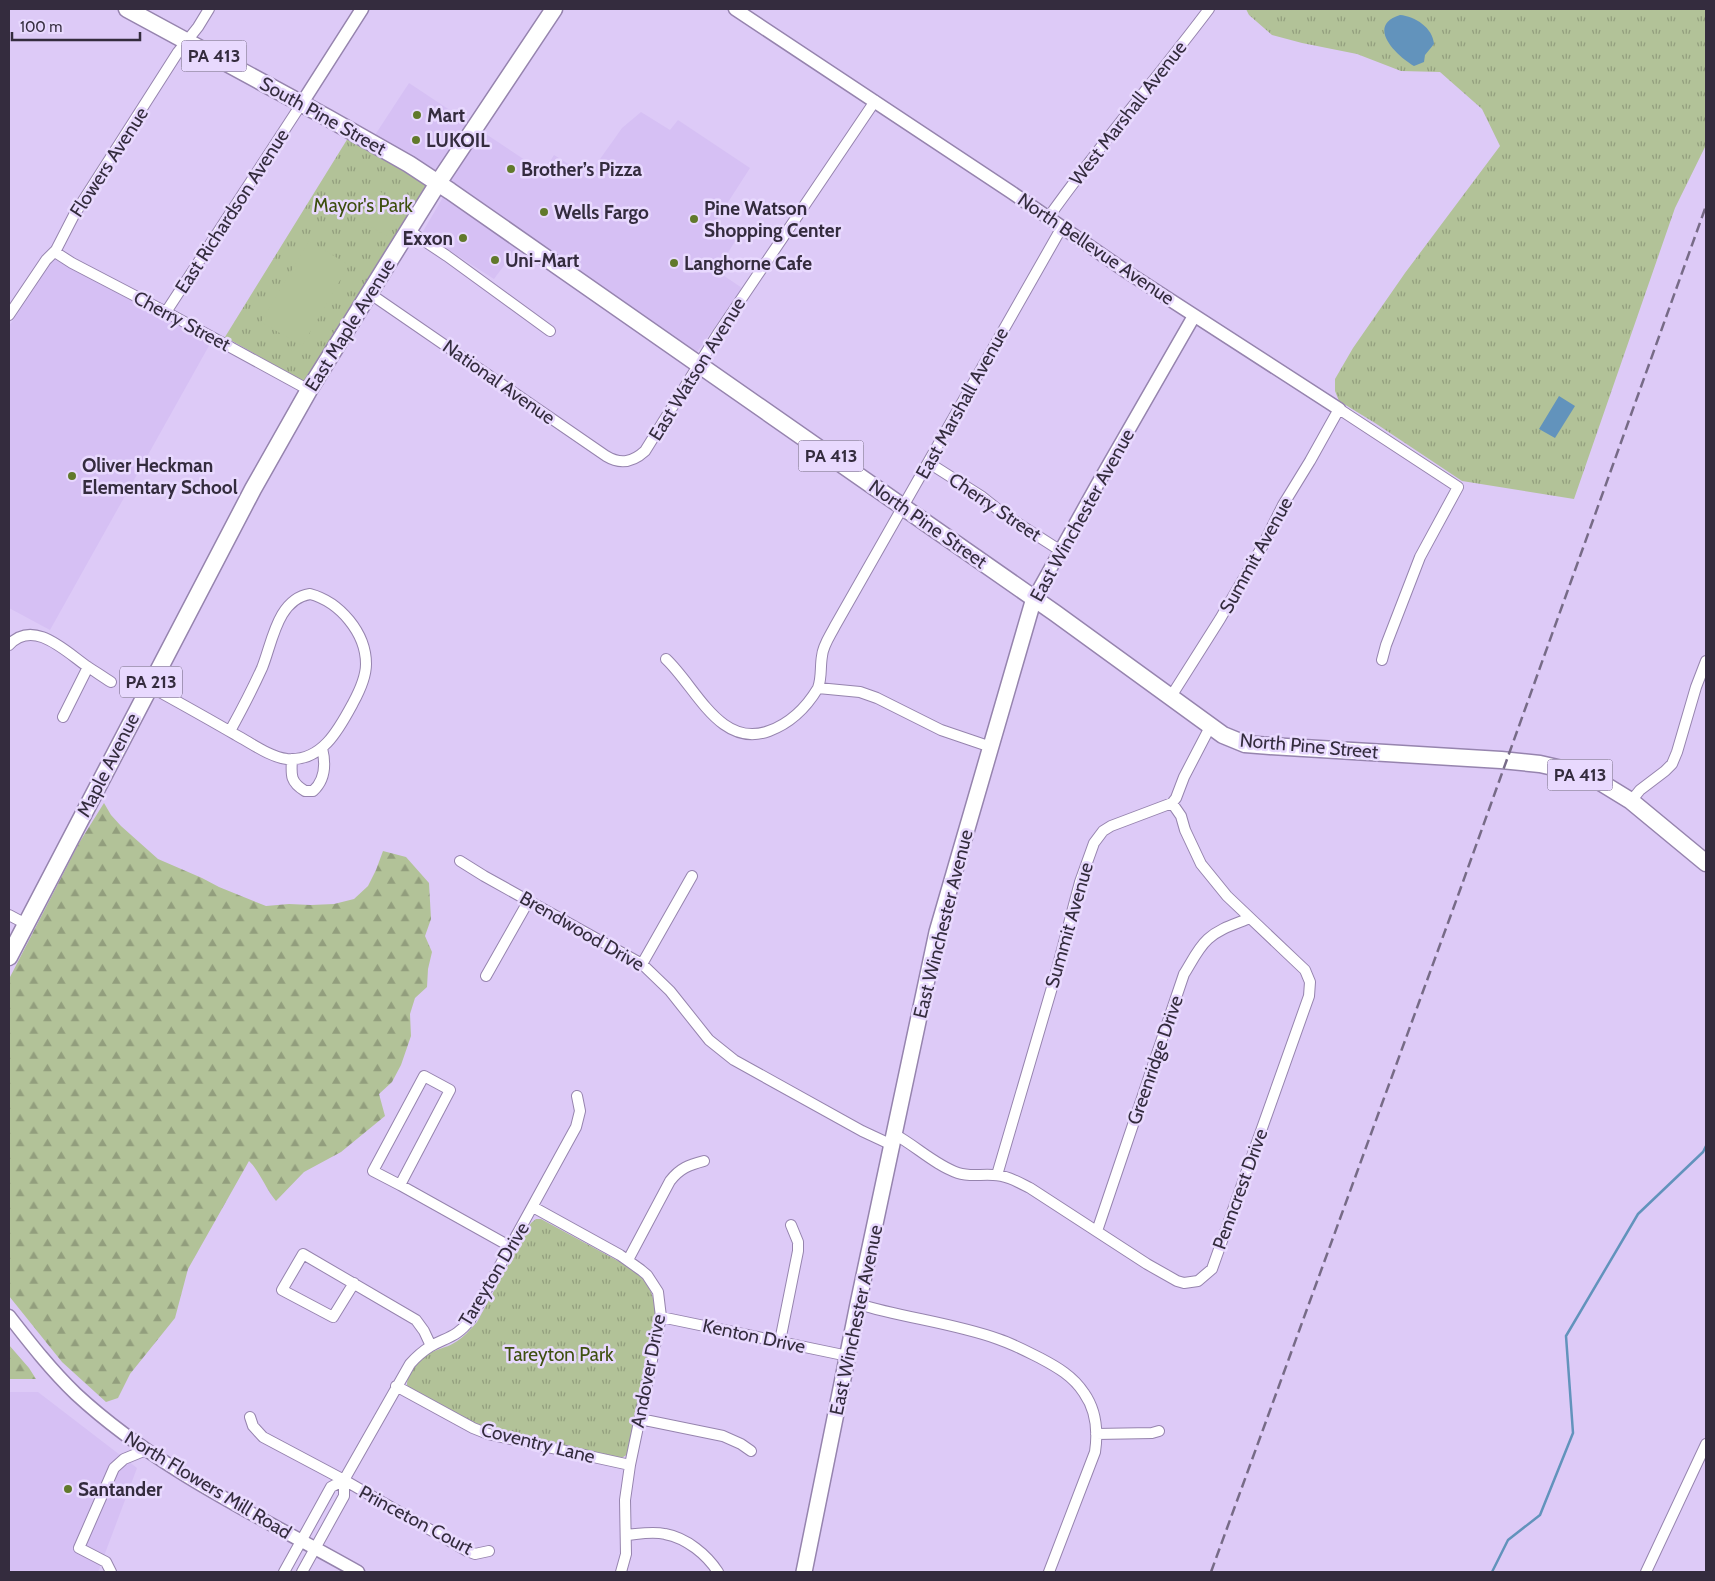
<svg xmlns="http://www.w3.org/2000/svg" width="1715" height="1581" font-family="Cabin,sans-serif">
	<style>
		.built { fill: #d6c0f4 }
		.grass { fill: url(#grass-tufts) }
		.forest { fill: url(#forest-firs) }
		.pitch { fill: #b2c298 }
		.water { fill: #6293bc }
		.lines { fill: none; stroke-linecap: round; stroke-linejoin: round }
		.stream { stroke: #6293bc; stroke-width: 2.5 }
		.minor-casing { stroke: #9684ae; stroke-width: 12 }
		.tertiary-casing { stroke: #9684ae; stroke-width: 15 }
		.secondary-casing { stroke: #9684ae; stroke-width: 18 }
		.primary-casing { stroke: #9684ae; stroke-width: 19 }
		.minor { stroke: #fff; stroke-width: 10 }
		.tertiary { stroke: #fff; stroke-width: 12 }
		.secondary { stroke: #fff; stroke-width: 15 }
		.primary { stroke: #fff; stroke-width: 16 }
		.rail { stroke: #776b87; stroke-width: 2.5; stroke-dasharray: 10 5; stroke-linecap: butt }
		.poi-dot { fill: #61792b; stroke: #e8d9fe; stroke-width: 2 }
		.labels { text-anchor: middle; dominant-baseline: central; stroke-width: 5; stroke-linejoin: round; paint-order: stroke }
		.shield { fill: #e8d9fe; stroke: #6a6078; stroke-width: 1 }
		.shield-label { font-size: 18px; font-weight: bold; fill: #342c3e }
		.street-label { font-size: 19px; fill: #342c3e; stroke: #e8d9fe }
		.poi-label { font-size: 19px; font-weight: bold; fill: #342c3e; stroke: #e8d9fe; text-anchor: start }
		.park-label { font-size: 19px; fill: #3d4f0f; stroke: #e8d9fe }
	</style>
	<defs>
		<pattern id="grass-tufts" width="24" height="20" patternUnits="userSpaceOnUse" patternTransform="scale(1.25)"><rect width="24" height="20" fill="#b2c298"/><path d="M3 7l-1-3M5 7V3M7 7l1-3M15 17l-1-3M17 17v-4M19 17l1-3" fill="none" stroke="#929e7d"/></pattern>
		<pattern id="forest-firs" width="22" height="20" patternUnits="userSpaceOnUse" patternTransform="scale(1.25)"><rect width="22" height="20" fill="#b2c298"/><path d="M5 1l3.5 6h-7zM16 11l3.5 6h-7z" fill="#929e7d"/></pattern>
	</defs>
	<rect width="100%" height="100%" fill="#ddcaf7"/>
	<path class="built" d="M 409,83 L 543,172 L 554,155 L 588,176 L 622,128 L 641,112 L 670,130 L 678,120 L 750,168 L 714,224 L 737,238 L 717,271 L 742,288 L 697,352 L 527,234 L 494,279 L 422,233 L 452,182 L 375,135 Z
		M 54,259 L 182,327 L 210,344 L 50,630 L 9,608 L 9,326 Z
		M 9,1392 L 38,1392 L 137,1468 L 98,1572 L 9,1572 Z"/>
	<path class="grass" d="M 1246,9 L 1706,9 L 1706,145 L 1675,208 L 1574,499 L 1462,481 L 1375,423 L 1339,401 L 1335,391 L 1335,379 L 1353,348 L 1405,273 L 1500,146 L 1482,109 L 1440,72 L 1401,71 L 1357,54 L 1302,43 L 1272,35 L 1249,15 Z
		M 348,138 L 426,183 L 428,187 L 306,383 L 225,337 Z
		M 536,1219 L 541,1219 L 631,1268 C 650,1283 655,1296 656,1319 L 628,1454 L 620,1459 L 492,1431 L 466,1420 L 410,1389 L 407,1385 C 407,1374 419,1360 428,1354 C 436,1349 446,1348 454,1343 C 463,1338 470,1330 477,1322 L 531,1223 Z"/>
	<path class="forest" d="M 104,803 L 111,815 L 121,826 L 158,859 L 202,878 L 219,887 L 266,906 L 289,904 L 311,905 L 334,904 L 354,899 L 368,886 L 376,870 L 383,851 L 406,857 L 429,883 L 431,919 L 425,936 L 432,952 L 428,969 L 427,987 L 415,998 L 410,1014 L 411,1036 L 401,1065 L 392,1082 L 379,1094 L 385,1116 L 341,1152 L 304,1172 L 276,1201 C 265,1188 261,1173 249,1161 L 188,1269 L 175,1318 L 130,1374 L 118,1398 L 106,1402 L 62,1362 L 9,1296 L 9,979 L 79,843 Z
		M 9,1345 L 29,1368 L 36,1379 L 9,1379 Z"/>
	<path class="pitch" d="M 378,190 L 404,208 L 397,219 L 370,201 Z
		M 368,205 L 395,222 L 386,236 L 359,219 Z
		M 309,241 L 349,265 L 302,346 L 261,322 Z"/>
	<path class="water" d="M 1400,15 C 1415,16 1433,28 1434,44 L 1425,55 L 1424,62 L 1414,66 C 1397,56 1365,26 1400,15 Z
		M 1559,396 L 1575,406 L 1555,438 L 1539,429 Z"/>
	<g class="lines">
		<path class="stream" d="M 1492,1572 L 1508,1540 L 1540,1515 L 1573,1433 L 1566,1336 L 1638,1214 L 1703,1152 L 1706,1146"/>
		<g class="minor-casing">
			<path id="minor" d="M 1048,218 C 1099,146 1156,79 1209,9
				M 408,230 L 447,256 L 550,331
				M 56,250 L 58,254 L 72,263 L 166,312 L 309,390
				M 369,293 L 606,456 C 621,465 633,462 645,451 L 719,332 L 875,101
				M 166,312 L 302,103
				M 9,315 L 46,260 L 56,250 L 74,215 L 178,52 L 198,27 L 209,9
				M 929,463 L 981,496 L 1005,515 L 1061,551
				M 9,645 C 34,618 66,652 88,667 C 96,672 103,677 111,682
				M 666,659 C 696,687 720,749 769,731 C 791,723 806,708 818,688 L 860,692 L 877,698 L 941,730 L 991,747
				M 149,686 C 178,702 207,718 236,735 C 251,743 270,757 287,759 C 322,762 339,729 353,703 C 359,692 366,677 366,664 C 366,633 340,602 310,594 C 277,599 272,644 262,668 C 252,690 241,711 230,731
				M 818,688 C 822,677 820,667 822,656 C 823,645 830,636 835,626 L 1062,227
				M 1170,698 L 1220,619 L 1262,547 L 1283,505 L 1310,461 L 1339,409 L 1458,487 L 1420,557 L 1386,645 L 1382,660
				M 63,717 L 88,667
				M 292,759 C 291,775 290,782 305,791 L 313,791 C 325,780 326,764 322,748
				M 1631,801 L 1640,790 L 1665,771 L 1672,764 L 1677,752 L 1696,687 L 1706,661
				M 460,861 L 484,876 L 642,964 L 670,991 L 709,1040 L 734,1060 L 862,1131 L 892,1145
				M 9,915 L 26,924
				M 642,964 L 692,876
				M 486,976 L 529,900
				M 894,1134 C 916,1146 935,1165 958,1173 C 970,1177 981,1174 993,1175 C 1006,1175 1018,1182 1030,1188 L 1147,1264 L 1177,1281 L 1184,1283 L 1198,1281 L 1212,1269 L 1309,996 L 1310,982 L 1305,970 L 1227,896 L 1201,864 L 1185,830 L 1181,816 L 1172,803
				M 997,1175 L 1053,984 L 1080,882 L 1094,843 L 1103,831 L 1111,826 L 1172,803 L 1176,798 L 1184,777 L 1210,727
				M 400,1185 L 450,1090 L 424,1076 L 373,1171 L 400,1185 L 511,1247
				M 533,1207 L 620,1255 L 641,1270 L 647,1275 L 658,1292 L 661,1317 L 630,1465 L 625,1500 L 626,1554 L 621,1572
				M 1097,1231 L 1184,974 C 1191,963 1198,948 1208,939 C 1220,928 1236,924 1250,918
				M 628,1260 L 670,1181 C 680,1168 689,1165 704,1161
				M 354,1283 L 333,1317 L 282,1290 L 303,1254 L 416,1320 L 424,1331 L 431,1346
				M 858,1304 C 904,1318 953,1323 998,1339 C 1013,1344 1026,1351 1040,1358 C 1057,1367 1073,1376 1084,1393 C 1096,1410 1098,1432 1095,1452 L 1049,1572
				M 661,1317 L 848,1356
				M 780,1341 L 798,1251 L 798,1242 L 791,1225
				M 396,1386 L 473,1428 L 488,1434 L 630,1465
				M 250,1417 L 253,1426 L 263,1437 L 344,1480 L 467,1551 L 475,1554 L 489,1551
				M 640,1419 L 723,1436 L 741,1444 L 751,1451
				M 1096,1434 L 1152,1433 L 1159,1431
				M 626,1535 C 639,1534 652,1531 665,1534 C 687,1538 707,1555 718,1572
				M 111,1572 L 106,1562 L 79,1548 L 114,1468 L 124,1459 L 146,1450
				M 284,1572 L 331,1487 L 344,1480
				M 302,1572 L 344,1496 L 344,1480 L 410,1364 C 416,1357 423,1351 431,1346 C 448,1337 458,1336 470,1320 L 576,1127 L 580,1111 L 577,1096
				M 1646,1572 L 1706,1444"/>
		</g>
		<g class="tertiary-casing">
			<path id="tertiary" d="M 735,9 L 1011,192 L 1127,272 L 1339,409
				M 302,103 L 362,9
				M 1034,598 L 1097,485 L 1194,316
				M 9,1316 C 30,1343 51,1370 76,1394 C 158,1470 261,1517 358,1572"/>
		</g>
		<g class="secondary-casing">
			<path id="secondary" d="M 804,1572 L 858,1304 L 937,932 L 1034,598"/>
		</g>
		<g class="primary-casing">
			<path id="primary" d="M 127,9 L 328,118 L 409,164 L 450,191 L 1055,613 L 1223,735 L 1245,744 L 1270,746 L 1501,760 L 1540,764 L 1562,769 L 1600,782 L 1631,801 L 1706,863
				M 9,957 L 253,489 L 309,390 L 438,183 L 554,9"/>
		</g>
		<use href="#minor" class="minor"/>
		<use href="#tertiary" class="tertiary"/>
		<use href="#secondary" class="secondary"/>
		<use href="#primary" class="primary"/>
		<path class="rail" d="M 1211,1572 L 1460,890 L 1706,206"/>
	</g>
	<g class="poi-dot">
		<circle cx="417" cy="115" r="5"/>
		<circle cx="416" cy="140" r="5"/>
		<circle cx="511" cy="169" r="5"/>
		<circle cx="544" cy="212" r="5"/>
		<circle cx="694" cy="219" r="5"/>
		<circle cx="463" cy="238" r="5"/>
		<circle cx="495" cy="260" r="5"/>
		<circle cx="674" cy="263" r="5"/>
		<circle cx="72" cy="476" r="5"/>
		<circle cx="68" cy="1489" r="5"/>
	</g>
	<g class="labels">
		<g class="shield">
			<rect x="181.5" y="40.5" width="65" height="31" rx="4"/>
			<rect x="798.5" y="440.5" width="65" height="31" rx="4"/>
			<rect x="120" y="666.5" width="62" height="31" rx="4"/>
			<rect x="1547.5" y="759.5" width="65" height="31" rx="4"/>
		</g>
		<g class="shield-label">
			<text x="214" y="56">PA 413</text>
			<text x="831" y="456">PA 413</text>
			<text x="151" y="682">PA 213</text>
			<text x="1580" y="775">PA 413</text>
		</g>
		<g class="street-label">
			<text transform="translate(1128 113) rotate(-52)">West Marshall Avenue</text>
			<text transform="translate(323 116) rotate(29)">South Pine Street</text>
			<text transform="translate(109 162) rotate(-57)">Flowers Avenue</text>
			<text transform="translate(232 211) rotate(-57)">East Richardson Avenue</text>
			<text transform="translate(1096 249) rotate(34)">North Bellevue Avenue</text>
			<text transform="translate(182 321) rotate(28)">Cherry Street</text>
			<text transform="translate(350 325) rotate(-58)">East Maple Avenue</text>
			<text transform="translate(697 369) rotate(-58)">East Watson Avenue</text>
			<text transform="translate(499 382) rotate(35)">National Avenue</text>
			<text transform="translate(962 403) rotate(-61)">East Marshall Avenue</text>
			<text transform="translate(995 507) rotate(34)">Cherry Street</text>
			<text transform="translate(1082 515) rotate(-61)">East Winchester Avenue</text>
			<text transform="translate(928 524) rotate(35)">North Pine Street</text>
			<text transform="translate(1256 555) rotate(-61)">Summit Avenue</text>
			<text transform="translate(1309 746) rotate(5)">North Pine Street</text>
			<text transform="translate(108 765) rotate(-63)">Maple Avenue</text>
			<text transform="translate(943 924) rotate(-76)">East Winchester Avenue</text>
			<text transform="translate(1069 925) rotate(-74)">Summit Avenue</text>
			<text transform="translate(582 931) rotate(30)">Brendwood Drive</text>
			<text transform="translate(1155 1060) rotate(-71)">Greenridge Drive</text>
			<text transform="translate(1240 1189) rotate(-70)">Penncrest Drive</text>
			<text transform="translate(494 1274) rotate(-59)">Tareyton Drive</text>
			<text transform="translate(856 1320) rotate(-78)">East Winchester Avenue</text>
			<text transform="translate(754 1336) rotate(12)">Kenton Drive</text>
			<text transform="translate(648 1371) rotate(-79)">Andover Drive</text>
			<text transform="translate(538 1443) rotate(14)">Coventry Lane</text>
			<text transform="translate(208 1485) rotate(31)">North Flowers Mill Road</text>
			<text transform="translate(416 1520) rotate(28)">Princeton Court</text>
		</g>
		<g class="poi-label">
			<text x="427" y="115">Mart</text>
			<text x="426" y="140">LUKOIL</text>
			<text x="521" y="169">Brother’s Pizza</text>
			<text x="704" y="208">Pine Watson<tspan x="704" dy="22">Shopping Center</tspan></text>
			<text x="554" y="212">Wells Fargo</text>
			<text x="453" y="238" text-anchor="end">Exxon</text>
			<text x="505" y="260">Uni-Mart</text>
			<text x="684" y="263">Langhorne Cafe</text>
			<text x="82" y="465">Oliver Heckman<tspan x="82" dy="22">Elementary School</tspan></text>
			<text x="78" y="1489">Santander</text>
		</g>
		<g class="park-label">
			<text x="363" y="205">Mayor's Park</text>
			<text x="559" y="1354">Tareyton Park</text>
		</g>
	</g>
	<rect width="1715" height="1581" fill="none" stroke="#342c3e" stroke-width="20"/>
	<path d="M12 32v8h128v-8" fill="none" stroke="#342c3e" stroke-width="2.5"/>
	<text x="20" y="32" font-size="15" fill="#342c3e" stroke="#e8d9fe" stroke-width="4" paint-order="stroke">100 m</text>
</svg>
